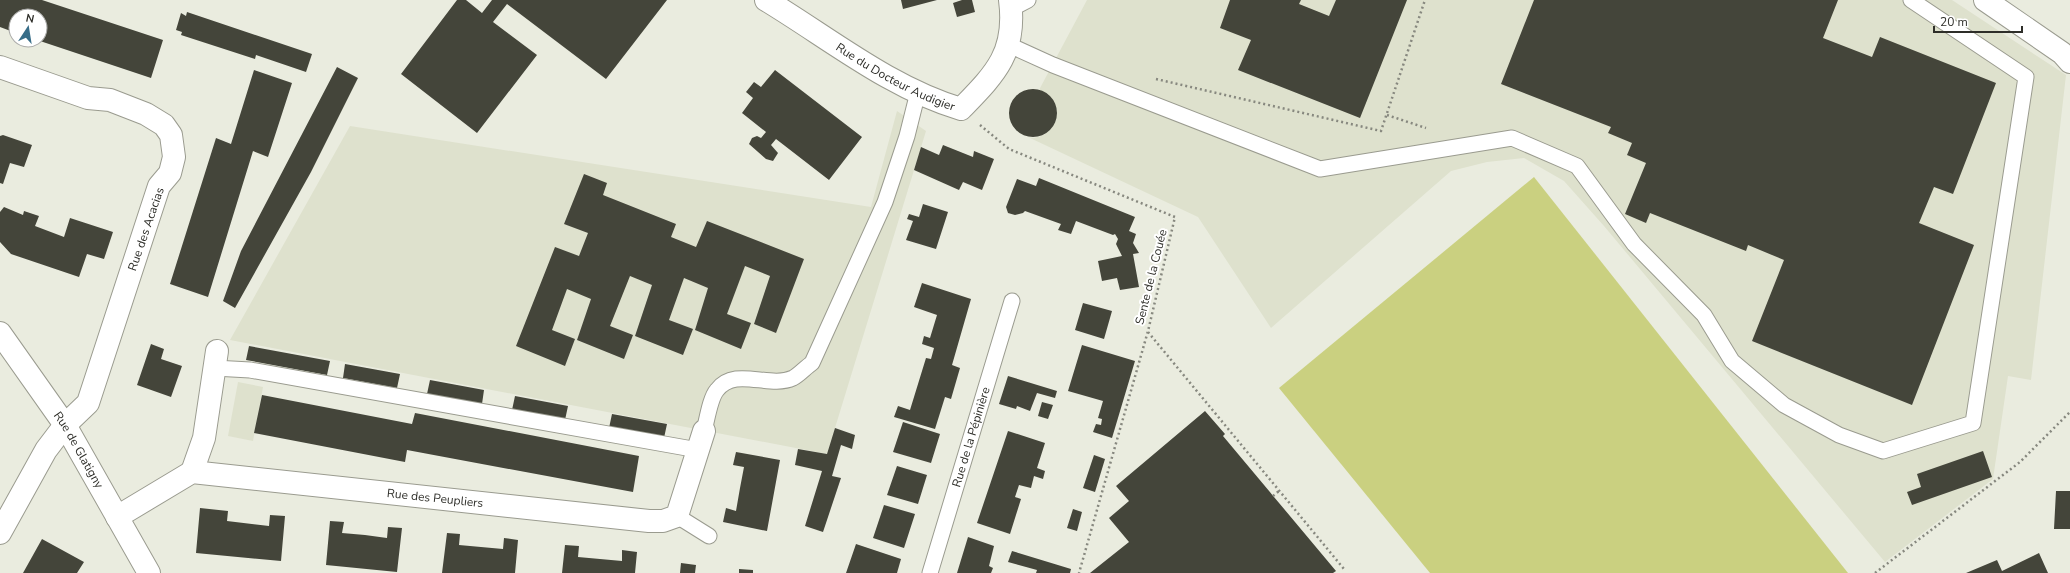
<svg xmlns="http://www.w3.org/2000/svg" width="2070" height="573" font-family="'Nunito Sans',sans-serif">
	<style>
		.built { fill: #dee1cd }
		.green { fill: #cad080 }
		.building { fill: #44453a }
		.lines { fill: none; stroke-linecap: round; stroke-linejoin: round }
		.service-casing { stroke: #9a9b8f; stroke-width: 17 }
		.minor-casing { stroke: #9a9b8f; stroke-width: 24 }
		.tertiary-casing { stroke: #9a9b8f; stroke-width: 24 }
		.path { stroke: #87887f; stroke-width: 2.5; stroke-dasharray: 2 3; stroke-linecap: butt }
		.service { stroke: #fff; stroke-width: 15 }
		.minor { stroke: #fff; stroke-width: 22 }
		.tertiary { stroke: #fff; stroke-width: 22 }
		.labels { text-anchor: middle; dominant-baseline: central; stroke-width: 4; stroke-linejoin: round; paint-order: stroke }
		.street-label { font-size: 12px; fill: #2e2e29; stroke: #fff }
	</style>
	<rect width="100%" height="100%" fill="#eaecdf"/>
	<path class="built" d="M 1087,0 L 1952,0 L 2066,75 L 2031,380 L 2008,376 L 1993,479 L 1885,562 L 1604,226 L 1564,181 L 1524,158 L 1487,162 L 1451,171 L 1271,328 L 1198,217 L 1028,137 L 1034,138 L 1044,135 L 1051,129 L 1056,121 L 1057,111 L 1054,102 L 1048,94 L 1039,90 Z
		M 897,111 L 926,131 L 827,454 L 230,340 L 350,126 L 871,207 Z
		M 238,382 L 263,387 L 253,441 L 228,436 Z"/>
	<path class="green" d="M 1534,177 L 1848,573 L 1430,573 L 1279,388 Z"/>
	<path class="building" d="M 0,0 L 42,0 L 163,40 L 151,78 L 40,41 L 40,16 L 16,16 L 16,33 L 0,27 Z
		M 457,0 L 466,0 L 482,13 L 492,0 L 667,0 L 606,79 L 507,4 L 493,22 L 537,55 L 477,133 L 401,74 Z
		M 901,0 L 937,0 L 903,9 Z
		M 962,0 L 972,0 L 975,12 L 957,17 L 953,3 Z
		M 1230,0 L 1301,0 L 1299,4 L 1329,16 L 1336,0 L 1407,0 L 1360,118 L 1238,70 L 1251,40 L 1220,28 Z
		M 1534,0 L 1838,0 L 1823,38 L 1872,57 L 1880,37 L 1996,83 L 1953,194 L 1934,187 L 1919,223 L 1974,245 L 1912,405 L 1752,341 L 1784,260 L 1748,245 L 1746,251 L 1650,213 L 1646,223 L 1625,214 L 1646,163 L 1627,155 L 1632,143 L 1608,133 L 1611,127 L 1501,84 Z
		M 187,12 L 312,54 L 306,72 L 256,55 L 255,59 L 181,35 L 182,32 L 176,30 L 181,13 L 186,16 Z
		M 337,67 L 358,78 L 311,172 L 235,308 L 223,301 L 241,251 Z
		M 254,70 L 292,83 L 268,157 L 253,151 L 208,297 L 170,284 L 216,138 L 231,144 Z
		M 775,70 L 862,137 L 829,180 L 776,139 L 771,145 L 778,153 L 773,161 L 766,159 L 749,144 L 752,138 L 757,136 L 761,138 L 766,132 L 742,113 L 753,98 L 746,92 L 754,82 L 761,87 Z
		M1009 113a24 24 0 1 1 48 0a24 24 0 1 1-48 0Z
		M 3,135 L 32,145 L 24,167 L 10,163 L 3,184 L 0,183 L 0,136 Z
		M 943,145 L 973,157 L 974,151 L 994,159 L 982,190 L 963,182 L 959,190 L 914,170 L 921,147 L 939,155 Z
		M 584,174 L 607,183 L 603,195 L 676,224 L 671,237 L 696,247 L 707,221 L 804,259 L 776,333 L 754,324 L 770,276 L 745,266 L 727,314 L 751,323 L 741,349 L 695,330 L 708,288 L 684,278 L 669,320 L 693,329 L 683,355 L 635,336 L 652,285 L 630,276 L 610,326 L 633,335 L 624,359 L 577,340 L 591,299 L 567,289 L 552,330 L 575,339 L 565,366 L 516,346 L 555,247 L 579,256 L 588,233 L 564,224 Z
		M 1039,178 L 1135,217 L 1129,231 L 1136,234 L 1133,243 L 1139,253 L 1133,254 L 1139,287 L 1120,290 L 1117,278 L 1102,281 L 1098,261 L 1122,256 L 1116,244 L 1118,239 L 1115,234 L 1113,235 L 1076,221 L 1071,234 L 1058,230 L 1061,224 L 1025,211 L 1023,213 L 1015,215 L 1008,213 L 1006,207 L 1017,179 L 1036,186 Z
		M 923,204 L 948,212 L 936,249 L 906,240 L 913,221 L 907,219 L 909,214 L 919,217 Z
		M 4,207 L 23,215 L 24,211 L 39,216 L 35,226 L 64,237 L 70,218 L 113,232 L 104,259 L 87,254 L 79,277 L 11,254 L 0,242 L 0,212 Z
		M 922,283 L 971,299 L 952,365 L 960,368 L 951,399 L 945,397 L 935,429 L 894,417 L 898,406 L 910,410 L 926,358 L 931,359 L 934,348 L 922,344 L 924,336 L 930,338 L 937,315 L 914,307 Z
		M 1083,303 L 1112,311 L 1104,339 L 1075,330 Z
		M 151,344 L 164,349 L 161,359 L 182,366 L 171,397 L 137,385 Z
		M 1082,345 L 1135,361 L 1112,438 L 1093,432 L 1096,424 L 1101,425 L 1102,419 L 1098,418 L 1103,401 L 1068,391 Z
		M 249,346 L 330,361 L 327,375 L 246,360 Z
		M 345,364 L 400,374 L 397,388 L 343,378 Z
		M 1008,376 L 1057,391 L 1055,398 L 1037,393 L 1030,411 L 1017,406 L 1016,409 L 999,404 Z
		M 430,380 L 484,390 L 482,404 L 427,394 Z
		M 262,395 L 412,424 L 415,413 L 639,456 L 633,492 L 407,450 L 405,462 L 254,433 Z
		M 515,396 L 568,406 L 565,420 L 512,410 Z
		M 1042,402 L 1053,405 L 1048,419 L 1038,416 Z
		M 1205,411 L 1225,434 L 1223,436 L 1336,571 L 1333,573 L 1090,573 L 1129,542 L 1109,518 L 1129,501 L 1116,486 Z
		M 612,414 L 667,424 L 664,438 L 609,428 Z
		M 903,422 L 940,434 L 931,463 L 893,452 Z
		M 835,428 L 855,435 L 852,449 L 841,445 L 832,476 L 841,478 L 823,532 L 805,526 L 822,471 L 795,465 L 798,449 L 827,454 Z
		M 1008,431 L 1045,443 L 1037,468 L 1045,471 L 1043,479 L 1034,476 L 1031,488 L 1019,485 L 1015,497 L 1021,499 L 1010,534 L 977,523 Z
		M 1983,451 L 1992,477 L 1912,505 L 1907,492 L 1921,487 L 1917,474 Z
		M 736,452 L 780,460 L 767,531 L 723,522 L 726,508 L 736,511 L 740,488 L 744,467 L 733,465 Z
		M 1094,455 L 1105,459 L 1095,492 L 1083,488 Z
		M 897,466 L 927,475 L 918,504 L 887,495 Z
		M 2056,491 L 2070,491 L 2070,529 L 2054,529 Z
		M 884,505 L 915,514 L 904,548 L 873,538 Z
		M 200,508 L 228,511 L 227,521 L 269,526 L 270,515 L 285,516 L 281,561 L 196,553 Z
		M 1073,509 L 1082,512 L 1077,531 L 1067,528 Z
		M 330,521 L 344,522 L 342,533 L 365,535 L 387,538 L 388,527 L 402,528 L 397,572 L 326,565 Z
		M 447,533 L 460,534 L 459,545 L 503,549 L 504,538 L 518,540 L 515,573 L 442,573 Z
		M 968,537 L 994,546 L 989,566 L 993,568 L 991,573 L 957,573 Z
		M 42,539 L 84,562 L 77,573 L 23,573 Z
		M 856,544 L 901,559 L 897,573 L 846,573 Z
		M 565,545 L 579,546 L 578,557 L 622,561 L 622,550 L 637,552 L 635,573 L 562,573 Z
		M 1012,551 L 1071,569 L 1070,573 L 1036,573 L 1037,570 L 1008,562 Z
		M 2039,553 L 2048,573 L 1966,573 L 1997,560 L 2002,571 Z
		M 681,563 L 696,565 L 695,573 L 680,573 Z
		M 739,569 L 753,570 L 753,573 L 739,573 Z"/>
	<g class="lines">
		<g class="service-casing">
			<g id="service">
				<path d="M 1011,9 L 1028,0"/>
				<path d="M 1009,45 L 1053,65 L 1320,169 L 1512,138 L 1577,166 L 1634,244 L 1704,315 L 1732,361 L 1784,405 L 1839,435 L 1883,451 L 1973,423 L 2026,77 L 1911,0"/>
				<path d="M 214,368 L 250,370 L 698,450"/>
				<path d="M 704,431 C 707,420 710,398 717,390 C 735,366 769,389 793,378 C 799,375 806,367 812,363 L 885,202 L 907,136 L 918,92"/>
				<path d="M 677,516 L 709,536"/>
				<path id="s1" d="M 930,573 L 1012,301"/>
			</g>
		</g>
		<g class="minor-casing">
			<g id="minor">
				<path id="s2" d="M 766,0 C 829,38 890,88 961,109 C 995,74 1017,53 1010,0"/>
				<path d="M 1985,0 L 2062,53 L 2070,62"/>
				<path d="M 0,67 L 88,98 L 110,100 L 146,114 L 164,125 L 171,135 L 174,157 L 170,173 L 159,186 L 88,403 L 65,425 L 46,450 L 0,533"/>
				<path d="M 192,472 L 204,438 L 217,351"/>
				<path id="s3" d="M 117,517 L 192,472 L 649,521 L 663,521 L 677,516 L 704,431"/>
			</g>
		</g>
		<g class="tertiary-casing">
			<g id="tertiary">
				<path id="s4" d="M 0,333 L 65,425 L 149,573"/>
			</g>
		</g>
		<path class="path" d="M 1156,79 L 1381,131 L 1425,0
			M 1387,115 L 1426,128
			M 980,125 L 1009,149 L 1175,217 L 1148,331 L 1079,573
			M 1148,332 L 1344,569
			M 1273,496 L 1279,491
			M 1875,573 L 2020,462 L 2070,412"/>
		<use href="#service" class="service"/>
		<use href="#minor" class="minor"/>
		<use href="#tertiary" class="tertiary"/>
	</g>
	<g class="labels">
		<g class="street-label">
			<text stroke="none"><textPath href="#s2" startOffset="151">Rue du Docteur Audigier</textPath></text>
			<text transform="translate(146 229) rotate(-71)">Rue des Acacias</text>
			<text transform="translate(1151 277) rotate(-76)">Sente de la Couée</text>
			<text stroke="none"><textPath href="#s1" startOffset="142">Rue de la Pépinière</textPath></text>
			<text stroke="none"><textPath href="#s4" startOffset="141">Rue de Glatigny</textPath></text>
			<text stroke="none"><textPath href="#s3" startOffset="332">Rue des Peupliers</textPath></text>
		</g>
	</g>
	<g transform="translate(28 28) rotate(12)"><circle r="19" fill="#ffffff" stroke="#ababa9"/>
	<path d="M0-3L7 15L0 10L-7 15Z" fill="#376d88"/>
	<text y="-6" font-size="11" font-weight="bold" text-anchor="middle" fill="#2e2e29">N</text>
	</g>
	<path d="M1934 26v6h88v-6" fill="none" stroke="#2e2e29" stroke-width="2"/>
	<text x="1940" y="26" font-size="12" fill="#2e2e29" stroke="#ffffff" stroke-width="3" paint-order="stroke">20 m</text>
</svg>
